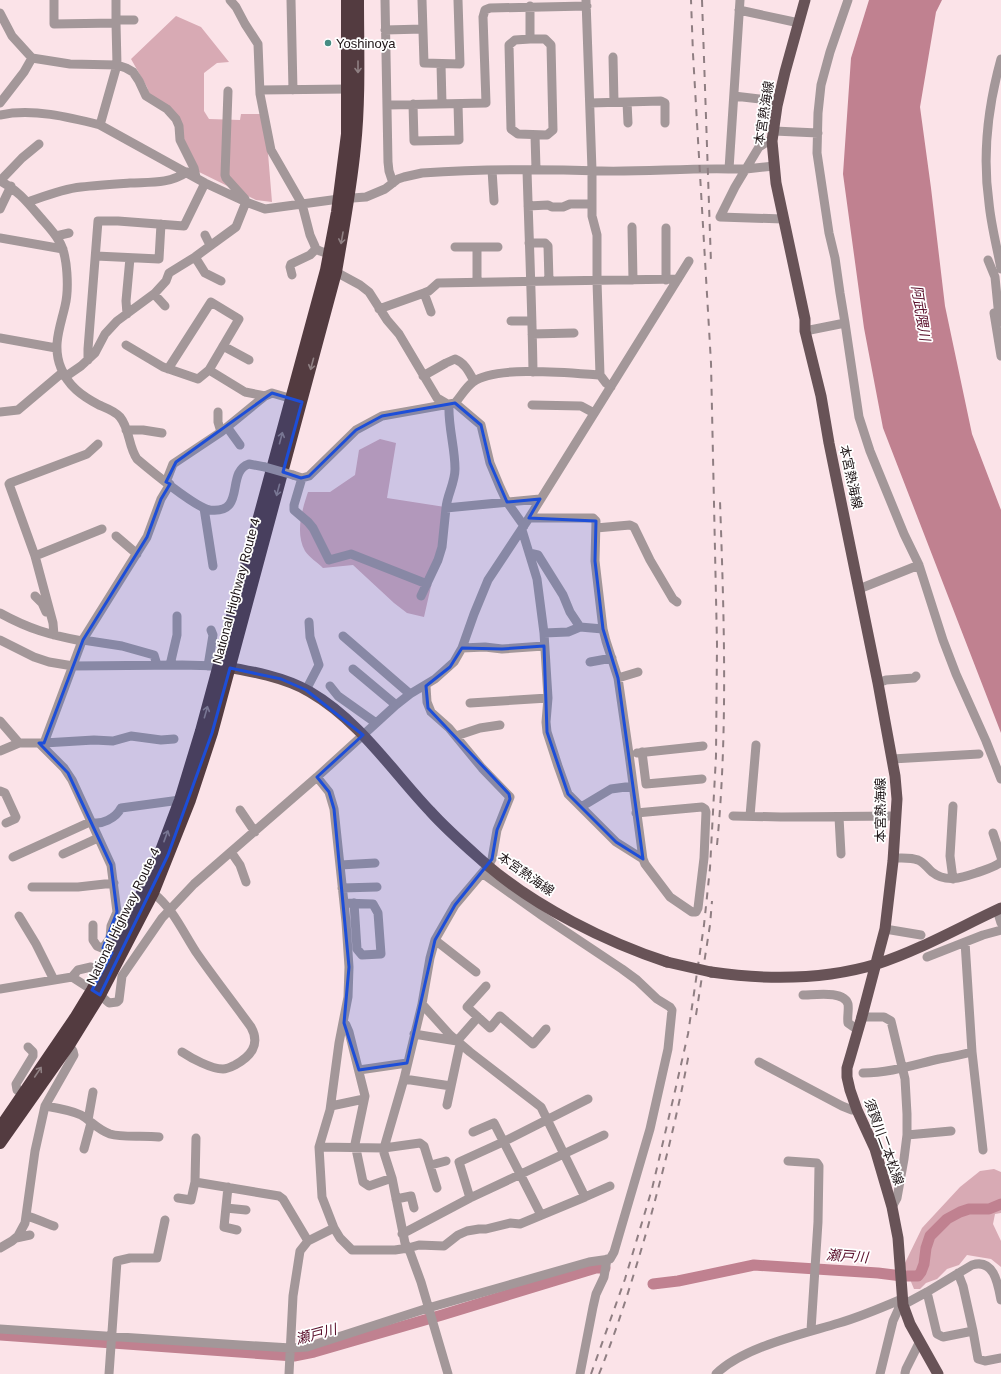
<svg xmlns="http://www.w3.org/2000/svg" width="1001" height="1374" font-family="Arial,'Noto Sans JP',sans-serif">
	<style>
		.green { fill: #d8aab4 }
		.water { fill: #c08190 }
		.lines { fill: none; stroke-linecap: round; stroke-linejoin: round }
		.river { stroke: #c08190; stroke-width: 11 }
		.minor { stroke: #a39799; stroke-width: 9 }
		.major { stroke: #685357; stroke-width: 11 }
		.highway { stroke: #533b40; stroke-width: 12 }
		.rail { stroke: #8f7e82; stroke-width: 2; stroke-dasharray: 7 7; stroke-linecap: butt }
		.minor-bridge { stroke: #a39799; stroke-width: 9 }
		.major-bridge { stroke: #685357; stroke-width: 11 }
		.oneway { stroke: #8f8083 }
		.marked { fill: #1d4ed8; fill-opacity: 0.2; stroke: #1d4ed8; stroke-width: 3; stroke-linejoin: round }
		.poi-dot { fill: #468c83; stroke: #fff; stroke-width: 1.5 }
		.labels { text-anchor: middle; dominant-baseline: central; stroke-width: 3.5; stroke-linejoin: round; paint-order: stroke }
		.poi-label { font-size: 13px; fill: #1c1315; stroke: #fff; text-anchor: start }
		.street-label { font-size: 13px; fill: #1c1315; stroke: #fff }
		.water-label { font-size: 14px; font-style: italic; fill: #590e2a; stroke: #fff }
	</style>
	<rect width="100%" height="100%" fill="#fbe3e8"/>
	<path class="green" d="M 176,16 L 201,27 L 229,62 L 217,63 L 204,73 L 204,111 L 209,119 L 240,120 L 241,114 L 262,114 L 267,141 L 272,202 L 256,200 L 199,172 L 184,140 L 181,124 L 150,96 L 147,87 L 131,59 Z
		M 380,439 L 396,443 L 387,498 L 445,507 L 439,551 L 424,617 L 407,613 L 394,603 L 353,565 L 323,568 C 318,563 309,557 305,551 C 295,533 302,510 308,492 L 330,492 L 355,475 L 359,450 Z
		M 994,1169 L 1001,1172 L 1001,1213 L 995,1214 L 993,1224 L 1001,1241 L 1001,1267 L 991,1259 L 967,1255 L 959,1265 L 947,1269 L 937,1279 L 926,1283 L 920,1289 L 914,1289 L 904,1265 L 922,1228 L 960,1187 L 980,1171 Z"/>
	<path class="water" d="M 869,0 L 942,0 L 936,12 L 920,107 L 931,188 L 945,306 L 972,434 L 1001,510 L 1001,733 L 883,428 L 864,328 L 843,174 L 851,58 Z"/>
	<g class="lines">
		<path class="river" d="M 653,1284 L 678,1281 L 754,1265 L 878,1273 L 902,1276 L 918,1276 L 921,1272 L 924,1264 L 926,1248 L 930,1236 L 947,1219 L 960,1212 L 969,1209 L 989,1209 L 1001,1204
			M 0,1335 L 294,1356 L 314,1352 L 442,1315 L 586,1271 L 596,1268 L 605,1268"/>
		<path class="minor" d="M 54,0 L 54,24 L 116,23 L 117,65 L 100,125
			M 116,0 L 116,23
			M 230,0 L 236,7 L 245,24 L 258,44 L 260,94 L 271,150 L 302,204 L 310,235 L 314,244 L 316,249 L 320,251 L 329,254
			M 291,0 L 293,90
			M 385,0 L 388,162 L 389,171 L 393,183
			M 422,0 L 424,63 L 460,64 L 458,0
			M 586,0 L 592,170 L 592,216 L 597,235 L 597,281 L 600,375 L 606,383 L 611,387
			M 848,0 L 830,52 L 821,85 L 818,113 L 817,153 L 829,233 L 835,258 L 840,293 L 845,323 L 859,417 L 870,451 L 904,534 L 919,565 L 943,640 L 956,674 L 986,741 L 1001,779
			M 739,10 L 799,23
			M 0,13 L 12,36 L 32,58 L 70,64 L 117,65 L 126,68 L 133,72 L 139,81 L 146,96 L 167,109 L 176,119 L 179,126 L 180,140 L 194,168 L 196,177
			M 116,20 L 134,20
			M 385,30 L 423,29
			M 530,39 L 545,39 L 551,45 L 553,130 L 547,135 L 518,134 L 511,129 L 509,45 L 515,40 L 530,39 L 530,6
			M 613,57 L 614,102
			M 1001,59 C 988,106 982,154 989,203 C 991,225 997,247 1001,269
			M 441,64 L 442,104
			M 260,90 L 348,89
			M 734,96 L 778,101
			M 627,102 L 628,123
			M 0,103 L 24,72 L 32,58
			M 590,103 L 661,101 L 665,103 L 665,123
			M 413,104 L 414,141 L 459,140 L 458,104
			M 388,105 L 486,103 L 483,17 L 485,10 L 490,8 L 587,6
			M 0,115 C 32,108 69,117 100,125 L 205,183 L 246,202 L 265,209 L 339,199 L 366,197 L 385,189 L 398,179 L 404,177 L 422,173 C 482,169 542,169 601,171 C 644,172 686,168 729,169 L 740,0
			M 774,131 L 818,133
			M 535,135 L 536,169
			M 772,141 L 767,142 L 759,147 L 735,187 L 720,217 L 783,219
			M 39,144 L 22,158 L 0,181 C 17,189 28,203 40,217 C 47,225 54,232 59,241 C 68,255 69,290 65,306 C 60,328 52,346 61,368 C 68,386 82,396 99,405 C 106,408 115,411 120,417 C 130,429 128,446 137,459 C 150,470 196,508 210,510 C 247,514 225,472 249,464 L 265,467
			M 729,169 L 746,169 L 774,166
			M 492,170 L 494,201
			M 527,170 C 529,237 532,304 533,372
			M 28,202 C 45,196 62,189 81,187 C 97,185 114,184 130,183 C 151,182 169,184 187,172
			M 528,206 L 548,205 L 552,207 L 563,207 L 570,204 L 592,204
			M 0,209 L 11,186
			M 632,227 L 633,280
			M 666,228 L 666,280
			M 205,235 L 210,245
			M 56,236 L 69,233
			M 0,238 L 63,249
			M 529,243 L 545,243 L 548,246 L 549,281
			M 455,247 L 498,247
			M 477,247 L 477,282
			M 96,256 L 159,259 L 161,224
			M 195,257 L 205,273 L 221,281
			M 988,260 L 995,277 L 999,317 L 1001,322
			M 336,272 L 360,285 L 369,292 L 387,320 L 399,334 L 437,398 L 449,405 C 448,427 455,447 455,469 C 455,483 447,495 446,508 L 540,499
			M 292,275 L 290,267 L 291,264 L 310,255 L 316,249
			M 424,293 L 431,312
			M 154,294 L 165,306
			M 379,309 L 424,293 L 429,291 L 438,283 L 678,279
			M 994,313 L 1001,356
			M 127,314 L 126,301 L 130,258
			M 511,321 L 532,321
			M 805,331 L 845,323
			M 532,334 L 574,333
			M 0,338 L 56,348
			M 126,345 L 163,367 C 175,371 186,375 198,379 L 209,370 L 239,319 L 211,302 L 168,369
			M 223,346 L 249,360
			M 88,360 L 88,349 L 98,221 L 118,221 L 184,226 L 205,183
			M 209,370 L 245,392 L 265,396
			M 423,376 L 446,363 L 455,359 C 465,363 469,372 474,381
			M 65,377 L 81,366 L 95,353 L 105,334 L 117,321 L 155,293 L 166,281 L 169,273 L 195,257 L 236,227 L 246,202 L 245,199 L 226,178 L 225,175 L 228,91
			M 455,403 L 481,425 L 490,463 L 500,487 L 507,502 L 524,526
			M 532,405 L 581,406 L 594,413
			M 0,412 L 18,410 L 63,372
			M 218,412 L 218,422 L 221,432
			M 227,427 L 240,445
			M 126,430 L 143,430 L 162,433
			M 293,475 L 302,478 L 309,476 L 356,430 L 382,416 L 455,403 C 461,396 466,387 473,382 C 496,365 571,373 600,375
			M 302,478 L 294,505 L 294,510 L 308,522 L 313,528 L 329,560 L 351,554 L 427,584
			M 166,482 L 173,464 L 221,432 L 265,396 L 272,393 L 296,400
			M 204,508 L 213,566
			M 529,518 L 593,518 L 596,521 L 595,561 L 603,629 L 606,641 L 618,678 L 629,754 L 643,859 L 645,864 L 670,897 L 692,912 L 696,912 L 698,908 L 704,858 L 706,812 L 705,809 L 702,807 L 636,813
			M 596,528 L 630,525 L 634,527 L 650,560 L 673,599 L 677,602
			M 522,530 L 537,579 L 544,633 L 548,698 L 546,722 L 547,732 L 558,766 L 568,794 L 616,842 L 643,859
			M 116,536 L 137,554
			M 529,553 L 538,555 L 563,595 L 570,612 L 580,627
			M 35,556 L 102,529
			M 859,589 L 919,565
			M 35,596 L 42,603 L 46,612
			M 421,596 L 438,560 L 442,547 L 446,508
			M 0,613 C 29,629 50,635 82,641
			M 544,633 L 568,632 L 580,627 L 603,629
			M 54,635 L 53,623 L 35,556 L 9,484 L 10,483 L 87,454 L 98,444
			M 343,636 L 410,694
			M 0,640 L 34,657 L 49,662 L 73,666 L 182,665 L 219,666
			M 83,640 L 122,646 L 154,655 L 157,665
			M 462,648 L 485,647 L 502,649 L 544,646
			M 590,662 L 612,658
			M 170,665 L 177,635 L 177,616
			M 208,666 L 213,635 L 211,630
			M 353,669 L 396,705
			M 618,678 L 638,672
			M 878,683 L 886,680 L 914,678 L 916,676
			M 330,686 L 338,696 L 376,723
			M 426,686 L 427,702 L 431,712 L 449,728 L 482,768 L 510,797 L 497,830 L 492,859 L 488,866 L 455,905 L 435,940 L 430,958 L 422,1004 L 404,1079 L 384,1148 L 384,1153 L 392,1178 L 405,1243 L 410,1252 L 421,1282 L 448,1374
			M 306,690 L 319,665 L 310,637 L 309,622
			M 470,703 L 548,698
			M 0,721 L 19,743
			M 456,736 L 480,728 L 500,725
			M 39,743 L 44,743 L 82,641 L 147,537 L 161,499 L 170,484
			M 44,743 L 94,740 L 113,741 L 131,736 L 161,740 L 174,739
			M 0,751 L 19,743 L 39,743 L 64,768 L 72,780 L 111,865 L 117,912 L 111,926 L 110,938 L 103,948
			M 642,752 L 646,784 L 702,779
			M 637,753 L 703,746
			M 892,759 L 979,754
			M 317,777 L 329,792 L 334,809 L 346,922 L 349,967 L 348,997 L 339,1043 L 330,1110 L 319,1147 L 322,1197 L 334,1228 L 340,1238 L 352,1250 L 395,1250 L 408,1248 L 419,1245 L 444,1246 L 458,1235 L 467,1231 L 479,1229 L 486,1229 L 510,1223 L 520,1224 L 585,1197 L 541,1107 L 470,1052 L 450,1035 L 422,1004
			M 0,791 L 5,793 L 16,817 L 15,819 L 6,823
			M 953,806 L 950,856 L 953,879
			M 581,807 L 611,789 L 633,786
			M 240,810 L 255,832
			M 733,816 L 781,817 L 896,816
			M 750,816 L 756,745
			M 839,817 L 841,854
			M 993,833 L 1001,857
			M 231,852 L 240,865 L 246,882
			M 63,854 L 98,838
			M 13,857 L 90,822 C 101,826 116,818 121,808 L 180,800
			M 894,858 C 901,858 911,857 918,860 C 924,862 927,868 932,872 C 946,883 961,878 976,873 C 984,870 994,868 1001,862
			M 340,865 L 375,863
			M 32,887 L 78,887 L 114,883
			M 342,888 L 377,887
			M 153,893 C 172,907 183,932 196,952 C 214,978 233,1002 251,1027 C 261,1045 250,1057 235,1065 C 231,1067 227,1069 223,1069 C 211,1069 191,1058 182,1052
			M 344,903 L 373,904 L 378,913 L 381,954 L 362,955 L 357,949 L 354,903
			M 997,910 L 1001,923
			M 19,916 L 36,944 L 54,980
			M 93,925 L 93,940 L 97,946 L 107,950
			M 885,929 L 921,935
			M 435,940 L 476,972
			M 965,942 L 972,1052 L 983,1150
			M 927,957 L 983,935 L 1001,930
			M 72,977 L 78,970 L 91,967
			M 486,986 L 467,1007 L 490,1028 L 500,1016 L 533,1044 L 546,1029
			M 0,989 L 72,977 L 100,995 L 109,1003 L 117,1002 L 119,1000 L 122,976 L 162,918 L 194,884 L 317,777 L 396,705 L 410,694 L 435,679 L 454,662 L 462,648 L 474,614 L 488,580 L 529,518 L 689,261
			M 803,995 C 814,995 844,990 848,1004 C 849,1010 847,1017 848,1023 L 858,1030
			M 861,1017 L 884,1017 L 891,1021 L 905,1079 L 907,1114 L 907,1135 L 904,1159 L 897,1198 L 892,1207
			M 344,1023 L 346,1025 L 349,1032 L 365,1096 L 355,1144 L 363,1182 L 369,1186 L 392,1178
			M 414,1034 L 457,1041 L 478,1017
			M 69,1045 L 73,1051 L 74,1055 L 45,1106 C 57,1108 70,1110 81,1115 C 91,1121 98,1130 110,1134 C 123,1138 143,1135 159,1137
			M 759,1062 L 842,1106 L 852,1110 L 857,1110
			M 359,1070 L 407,1063
			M 863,1073 C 890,1073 913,1065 939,1059 C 950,1057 961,1055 972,1052
			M 404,1079 L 451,1086
			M 23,1094 L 17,1090 L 16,1084 L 33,1056 L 33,1052 L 28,1047
			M 447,1105 L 460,1044
			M 331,1106 L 364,1099
			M 88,1120 L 93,1092
			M 473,1132 L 494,1123 L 541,1215
			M 907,1135 L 951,1131
			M 319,1147 L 384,1148 L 420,1143 L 424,1146 L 437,1188
			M 84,1149 L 91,1123
			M 788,1161 L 817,1163 L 819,1166 L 818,1222 L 811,1330
			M 431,1165 L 446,1161
			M 195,1182 L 279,1196 L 283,1199 L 308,1241
			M 228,1187 L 224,1227 L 237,1230
			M 585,1197 L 610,1186
			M 178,1198 L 191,1200 L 195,1182 L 196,1138
			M 470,1198 L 459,1162 L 503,1142 L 588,1099
			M 396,1199 L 411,1196 L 414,1208
			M 226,1208 L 246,1210
			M 26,1216 C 36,1218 44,1223 54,1226
			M 402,1234 L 470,1198 L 604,1135
			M 16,1238 L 30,1235
			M 0,1248 L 12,1241 L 18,1236 L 25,1223 L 35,1151 L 45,1106
			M 958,1273 L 963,1286 L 973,1331
			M 927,1292 L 937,1334 L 943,1337 L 973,1331 L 978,1359 L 985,1361 L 1001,1358
			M 0,1329 L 240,1345 L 291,1348 L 307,1347 L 428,1308 L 589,1262 L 610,1259 L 614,1252 L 650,1129 L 668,1049 L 672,1010 L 670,1007 L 657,999 L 637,980 L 622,969 L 544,917 L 482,873
			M 905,1373 L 906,1369 L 920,1341
			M 109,1374 L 117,1261 L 130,1258 L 157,1258 L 165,1220
			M 289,1374 L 293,1296 L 300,1251 L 308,1241 L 334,1228
			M 580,1374 L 593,1307 L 596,1294 L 604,1277 L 607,1259
			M 716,1374 C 743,1347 803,1334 839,1323 C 860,1317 881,1308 902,1299
			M 880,1374 L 893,1321 L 898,1310 L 903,1305 L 927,1292 L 972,1265 C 994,1258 998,1284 1001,1300"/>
		<path class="major" d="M 805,0 L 785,72 L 777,106 L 772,141 L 776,183 L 805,319 L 805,331 L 821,396 L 829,443 L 878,683 L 895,776 L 897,799 L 893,861 L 885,929 L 861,1020 L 850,1058 L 847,1068 L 847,1077 L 850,1090 L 857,1110 L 875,1149 L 892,1207 L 898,1238 L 903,1305 L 910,1324 L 938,1374
			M 221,666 C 250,671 285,677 310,692 C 360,721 392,771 430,811 C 447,830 468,848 487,865 C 536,907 606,942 667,962
			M 711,972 C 766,980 824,980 877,964 C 920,950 960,927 1001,908"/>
		<path class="highway" d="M 0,1128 L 75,1018 L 92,990 L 112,953 L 143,891 L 160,853 L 180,800 L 201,731 L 326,270 L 337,212 L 347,134 L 347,0
			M 0,1143 L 69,1045 L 100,995 L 153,893 L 190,800 L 212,733 L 336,272 C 343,230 351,189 355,146 C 360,98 358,49 358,0"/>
		<path class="rail" d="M 702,0 L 711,263
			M 717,845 C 728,731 724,616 720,501
			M 696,1015 L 710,925 L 712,901
			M 591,1374 L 625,1279 L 652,1189 L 675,1091 L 688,1034 L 704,925 L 710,868 L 716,756 L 717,644 L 711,363 L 693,54 L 691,0
			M 599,1374 C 618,1327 633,1278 647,1230 C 663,1172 678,1113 689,1053"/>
		<path class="minor-bridge" d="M 265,467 L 293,475"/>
		<path class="major-bridge" d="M 667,962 L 711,972"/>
	</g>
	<defs><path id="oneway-shaft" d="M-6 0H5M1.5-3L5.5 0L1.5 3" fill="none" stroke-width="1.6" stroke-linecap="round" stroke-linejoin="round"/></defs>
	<g class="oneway">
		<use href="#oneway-shaft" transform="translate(358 67) rotate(90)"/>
		<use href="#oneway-shaft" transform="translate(342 238) rotate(100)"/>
		<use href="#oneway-shaft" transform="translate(312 364) rotate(105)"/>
		<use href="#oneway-shaft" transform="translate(281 438) rotate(-75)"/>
		<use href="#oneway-shaft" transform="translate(278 490) rotate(105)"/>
		<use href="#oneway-shaft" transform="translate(206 712) rotate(-74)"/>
		<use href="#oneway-shaft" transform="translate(166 836) rotate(-70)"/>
		<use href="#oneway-shaft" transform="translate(38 1072) rotate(-56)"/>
	</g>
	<path class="marked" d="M 272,393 L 302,402 L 283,472 L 301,478 L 309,476 L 356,430 L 382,416 L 455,403 L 481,425 L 490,463 L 507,502 L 540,499 L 529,518 L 596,521 L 595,561 L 603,629 L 618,678 L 643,859 L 616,842 L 568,794 L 547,732 L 544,646 L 502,649 L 462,648 L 450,667 L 426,686 L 428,708 L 509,794 L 510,799 L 497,830 L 492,859 L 455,905 L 435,940 L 407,1063 L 359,1070 L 344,1023 L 349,967 L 334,809 L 329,792 L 317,777 L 363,735 L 306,690 L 281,679 L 230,668 L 212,733 L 168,855 L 100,995 L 92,990 L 112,953 L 103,948 L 117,912 L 111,865 L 68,773 L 39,743 L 44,743 L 83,640 L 147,537 L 161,499 L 170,484 L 166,482 L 176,462 Z"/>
	<circle class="poi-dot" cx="328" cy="43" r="4"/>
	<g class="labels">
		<g class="poi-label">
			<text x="336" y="43">Yoshinoya</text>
		</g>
		<g class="street-label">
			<text transform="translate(764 113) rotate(-81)">本宮熱海線</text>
			<text transform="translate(851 477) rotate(78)">本宮熱海線</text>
			<text transform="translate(236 591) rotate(-75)">National Highway Route 4</text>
			<text transform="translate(880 810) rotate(-90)">本宮熱海線</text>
			<text transform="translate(526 874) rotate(35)">本宮熱海線</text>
			<text transform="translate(123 916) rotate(-64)">National Highway Route 4</text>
			<text transform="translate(884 1142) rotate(70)">須賀川二本松線</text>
		</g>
		<g class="water-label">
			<text transform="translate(921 313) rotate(81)">阿武隈川</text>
			<text transform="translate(847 1256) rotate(4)">瀬戸川</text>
			<text transform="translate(316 1334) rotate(-15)">瀬戸川</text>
		</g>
	</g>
</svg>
